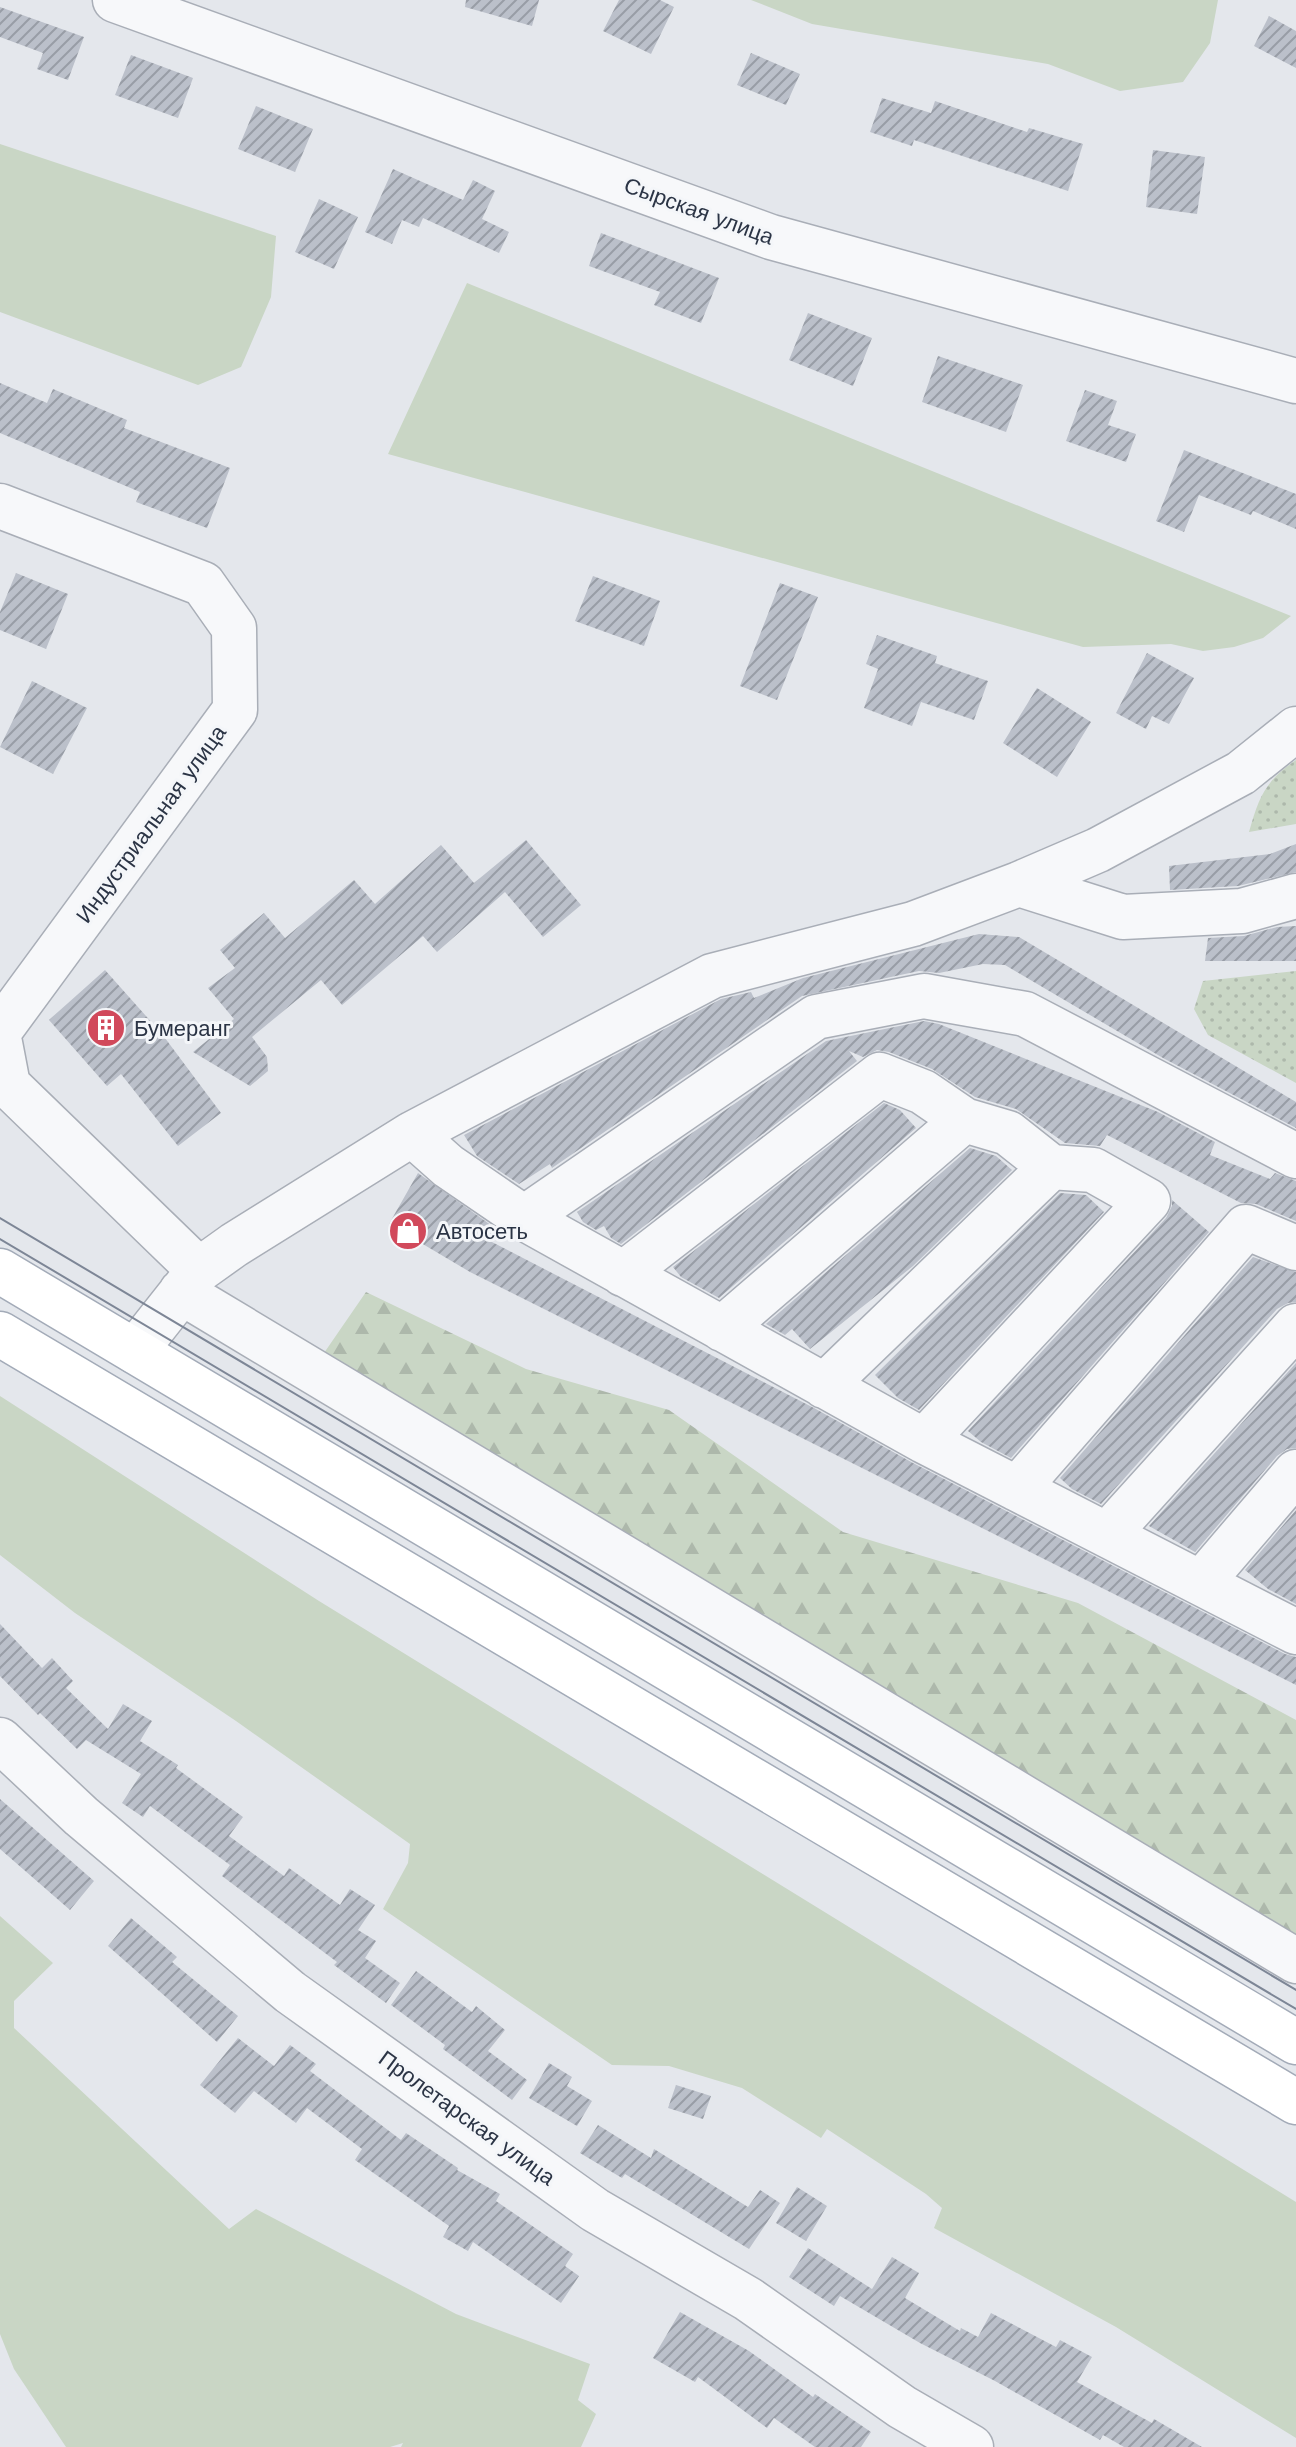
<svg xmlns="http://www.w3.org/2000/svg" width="1296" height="2447" font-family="'Work Sans',sans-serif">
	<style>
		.grass { fill: url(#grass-dots) }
		.forest { fill: url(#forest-firs) }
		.garden { fill: #c9d6c5 }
		.building { fill: url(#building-hatch) }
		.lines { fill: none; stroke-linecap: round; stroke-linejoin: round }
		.minor-casing { stroke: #a9aeb7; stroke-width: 47 }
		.major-casing { stroke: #a3abb8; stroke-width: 47 }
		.minor { stroke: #f7f8fa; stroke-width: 44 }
		.major { stroke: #fff; stroke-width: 44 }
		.tram { stroke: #7d8696; stroke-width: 2 }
		.labels { text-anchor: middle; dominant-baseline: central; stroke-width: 6; stroke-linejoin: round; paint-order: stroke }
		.street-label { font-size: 22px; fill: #2b3445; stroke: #f4f6f9 }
		.poi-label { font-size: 22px; fill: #2b3445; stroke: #f4f6f9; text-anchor: start }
	</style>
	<defs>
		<pattern id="grass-dots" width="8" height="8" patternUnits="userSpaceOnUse" patternTransform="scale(2)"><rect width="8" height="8" fill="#c9d6c5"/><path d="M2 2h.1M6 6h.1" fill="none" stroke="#adb8ab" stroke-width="1.8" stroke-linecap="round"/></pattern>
		<pattern id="forest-firs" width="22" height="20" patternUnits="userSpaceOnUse" patternTransform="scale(2)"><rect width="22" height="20" fill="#c9d6c5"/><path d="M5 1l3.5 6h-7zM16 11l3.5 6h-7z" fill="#adb8ab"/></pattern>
		<pattern id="building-hatch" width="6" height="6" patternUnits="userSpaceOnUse" patternTransform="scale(2)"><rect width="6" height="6" fill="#bbc0ca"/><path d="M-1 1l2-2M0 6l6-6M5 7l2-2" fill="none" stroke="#989da6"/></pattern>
	</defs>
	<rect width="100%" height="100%" fill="#e4e7ec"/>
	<path class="grass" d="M 1296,760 L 1296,824 L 1249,832 C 1259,797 1265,781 1296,760 Z
		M 1296,971 L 1296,1083 L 1208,1035 L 1194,1009 L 1203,981 Z"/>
	<path class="forest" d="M 366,1292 L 526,1369 L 669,1410 L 843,1532 L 1078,1603 L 1296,1720 L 1296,1940 L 324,1353 Z"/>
	<path class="garden" d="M 751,0 L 1218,0 L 1210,43 L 1183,82 L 1120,91 L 1048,64 L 812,24 Z
		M 0,144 L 276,236 L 271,297 L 241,367 L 198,385 L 0,312 Z
		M 467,283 L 1291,616 L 1263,638 L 1234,647 L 1203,651 L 1171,644 L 1083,647 L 388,454 Z
		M 0,1396 L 319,1601 L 1296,2202 L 1296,2438 L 1116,2327 L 934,2228 L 942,2208 L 926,2194 L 827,2129 L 821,2138 L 742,2088 L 669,2066 L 612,2065 L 383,1909 L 408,1863 L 410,1844 L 236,1721 L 75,1613 L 0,1555 Z
		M 0,1916 L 53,1963 L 14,2001 L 14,2028 L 229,2229 L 256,2209 L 456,2314 L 590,2364 L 578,2400 L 596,2414 L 581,2447 L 401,2447 L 403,2443 L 390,2447 L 66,2447 L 14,2369 L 0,2334 Z"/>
	<path class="building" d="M 466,0 L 539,0 L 532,26 L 465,7 Z
		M 619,0 L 660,0 L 674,7 L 651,54 L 603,31 Z
		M 0,7 L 84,37 L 68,80 L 37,69 L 43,53 L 0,37 Z
		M 1269,16 L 1296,31 L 1296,68 L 1254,46 Z
		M 751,53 L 800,74 L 786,105 L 737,85 Z
		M 131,55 L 193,78 L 178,118 L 115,95 Z
		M 882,98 L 931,113 L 935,101 L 1027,132 L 1029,128 L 1083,144 L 1068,191 L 914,140 L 912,146 L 870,132 Z
		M 256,106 L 313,129 L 295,172 L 238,149 Z
		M 1153,150 L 1205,157 L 1197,214 L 1146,207 Z
		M 393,169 L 463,200 L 473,180 L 495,191 L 482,219 L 509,232 L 499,253 L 423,218 L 419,227 L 402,220 L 392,244 L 365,232 Z
		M 319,199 L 358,217 L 334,269 L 295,252 Z
		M 601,233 L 719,278 L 701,323 L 654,305 L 660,292 L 589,266 Z
		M 808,313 L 872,338 L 853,386 L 789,360 Z
		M 938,356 L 1023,385 L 1006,432 L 922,402 Z
		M 0,383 L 47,403 L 53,389 L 127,420 L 124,428 L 230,468 L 207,528 L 136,502 L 140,492 L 0,433 Z
		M 1085,390 L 1117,401 L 1108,425 L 1136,434 L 1126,462 L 1066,441 Z
		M 1184,450 L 1296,494 L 1296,529 L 1253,511 L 1251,515 L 1199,495 L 1184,532 L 1156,521 Z
		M 16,573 L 68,594 L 46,649 L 0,630 L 0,612 Z
		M 593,576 L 660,601 L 644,646 L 575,621 Z
		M 780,583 L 818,597 L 777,700 L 740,686 Z
		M 877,635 L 937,656 L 935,663 L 988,681 L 974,720 L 921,702 L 912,726 L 864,708 L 878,669 L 866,664 Z
		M 1147,653 L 1194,678 L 1169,724 L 1152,716 L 1146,729 L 1116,713 Z
		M 32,681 L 87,708 L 53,774 L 0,747 Z
		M 1037,688 L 1091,722 L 1057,777 L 1003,743 Z
		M 526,840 L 581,905 L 543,937 L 505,892 L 437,952 L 423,936 L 342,1005 L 321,980 L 252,1037 L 267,1057 L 268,1071 L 250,1086 L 193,1052 L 234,1019 L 208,988 L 235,968 L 220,950 L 264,913 L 285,938 L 354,880 L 375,904 L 441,845 L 474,883 Z
		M 1296,844 L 1296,872 L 1238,886 L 1170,890 L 1169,866 L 1270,854 Z
		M 1296,926 L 1296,961 L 1205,961 L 1208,938 L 1244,936 L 1277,927 Z
		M 979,934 L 1019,937 L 1296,1102 L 1296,1128 L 1163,1058 L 1005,965 L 983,964 L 939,973 L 919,971 L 802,996 L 552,1168 L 550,1164 L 519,1184 L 477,1156 L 464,1135 L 721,999 L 751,992 L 754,998 L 803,978 Z
		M 105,970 L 162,1034 L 221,1113 L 178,1146 L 121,1074 L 107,1086 L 49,1020 Z
		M 924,1021 L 939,1024 L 1158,1112 L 1215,1142 L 1210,1155 L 1270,1179 L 1275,1173 L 1296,1181 L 1296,1221 L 1256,1204 L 1241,1203 L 1107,1135 L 1100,1146 L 1065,1143 L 1016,1109 L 975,1097 L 932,1069 L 889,1052 L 877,1050 L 863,1057 L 849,1051 L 857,1061 L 621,1244 L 611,1238 L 604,1226 L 596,1230 L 583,1222 L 577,1212 L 826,1041 Z
		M 884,1103 L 900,1110 L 916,1128 L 719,1298 L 681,1277 L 673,1267 Z
		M 970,1148 L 996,1156 L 1012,1170 L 913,1266 L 810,1349 L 792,1329 L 785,1335 L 766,1324 Z
		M 418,1173 L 495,1228 L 488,1240 L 814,1408 L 913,1463 L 1285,1654 L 1296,1657 L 1296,1685 L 470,1272 L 389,1224 Z
		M 1060,1193 L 1086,1195 L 1104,1212 L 919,1410 L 898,1398 L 875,1375 Z
		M 1172,1200 L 1209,1232 L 1011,1458 L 981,1442 L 968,1431 L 1166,1218 L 1172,1206 Z
		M 1253,1257 L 1296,1272 L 1296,1302 L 1288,1303 L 1277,1309 L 1101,1504 L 1072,1489 L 1060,1478 Z
		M 1296,1363 L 1296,1448 L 1287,1449 L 1277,1456 L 1195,1552 L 1149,1526 Z
		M 1296,1510 L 1296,1604 L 1268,1589 L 1245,1570 Z
		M 0,1624 L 42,1668 L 52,1658 L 73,1681 L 66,1688 L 108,1729 L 123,1704 L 152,1721 L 140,1741 L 178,1765 L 176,1768 L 243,1817 L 229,1836 L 284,1876 L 289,1868 L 340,1905 L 350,1889 L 375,1905 L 358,1930 L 376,1941 L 365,1958 L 400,1983 L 386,2003 L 334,1965 L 337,1962 L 222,1876 L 230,1865 L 150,1806 L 143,1817 L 122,1803 L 141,1774 L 86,1740 L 77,1749 L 40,1713 L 38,1715 L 0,1676 Z
		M 0,1799 L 94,1881 L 70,1910 L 0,1849 Z
		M 131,1918 L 177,1957 L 172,1962 L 238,2016 L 217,2042 L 108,1946 Z
		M 416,1971 L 472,2012 L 476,2006 L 505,2030 L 488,2051 L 527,2080 L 512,2100 L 443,2049 L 445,2045 L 391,2005 Z
		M 238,2038 L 274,2066 L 290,2045 L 316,2064 L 310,2071 L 401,2140 L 406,2133 L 458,2168 L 457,2170 L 500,2194 L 496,2201 L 573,2254 L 565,2266 L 579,2276 L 561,2303 L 473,2242 L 468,2251 L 443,2237 L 449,2226 L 355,2160 L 362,2149 L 307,2108 L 296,2123 L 254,2091 L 235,2113 L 200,2085 Z
		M 549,2063 L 572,2077 L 567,2086 L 592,2101 L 577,2126 L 529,2098 Z
		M 676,2085 L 711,2096 L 703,2119 L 668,2108 Z
		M 598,2125 L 651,2158 L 654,2149 L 748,2207 L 760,2190 L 780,2203 L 749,2249 L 625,2174 L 622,2178 L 580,2153 Z
		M 797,2187 L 827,2206 L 806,2241 L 776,2223 Z
		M 808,2248 L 872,2289 L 892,2257 L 919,2273 L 905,2298 L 960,2331 L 961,2328 L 978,2337 L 991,2313 L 1056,2347 L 1060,2340 L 1092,2357 L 1077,2382 L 1152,2423 L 1154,2419 L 1202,2447 L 1124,2447 L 1103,2435 L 1100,2440 L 995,2381 L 920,2343 L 840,2296 L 834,2306 L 789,2277 Z
		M 680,2312 L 749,2351 L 813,2397 L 815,2394 L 871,2432 L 861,2447 L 815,2447 L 774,2418 L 767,2428 L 698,2377 L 695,2382 L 653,2358 Z"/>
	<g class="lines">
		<g class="minor-casing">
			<path id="minor" d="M 115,0 L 771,237 L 1296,381
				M 0,506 L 203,584 L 234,628 L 235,710 L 0,1030
				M 1019,884 L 1123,917 L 1242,911 L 1296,896
				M 0,1043 L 8,1085 L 199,1270
				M 412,1134 L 448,1166 L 524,1218 L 924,1441 L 1296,1632
				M 524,1218 L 816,1017 L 924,996 L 1025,1014 L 1296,1156
				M 623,1274 L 880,1075 L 923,1092 L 964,1120 L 1008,1133 L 1051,1167 L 1093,1170 L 1148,1201 L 924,1441
				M 181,1292 L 1296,1961
				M 722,1329 L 964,1120
				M 135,1351 L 199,1270 L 234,1245 L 412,1134 L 712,976 L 913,924 L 1019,884 L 1098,850 L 1241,773 L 1296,729
				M 824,1386 L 1051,1167
				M 1017,1489 L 1246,1227 L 1296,1248
				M 1107,1535 L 1296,1326
				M 1201,1583 L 1296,1472
				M 0,1740 L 81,1816 L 290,1992 L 595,2210 L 748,2299 L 902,2407 L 971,2447"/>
		</g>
		<g class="major-casing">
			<path id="major" d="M 0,1271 L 1296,2042
				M 0,1334 L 1296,2102"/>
		</g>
		<use href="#minor" class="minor"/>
		<use href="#major" class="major"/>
		<path class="tram" d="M 0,1218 L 1296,1990
			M 0,1239 L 1296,2009"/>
	</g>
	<defs>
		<g id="building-disc" transform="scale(2)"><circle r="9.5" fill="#d1495b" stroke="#f4f6f9"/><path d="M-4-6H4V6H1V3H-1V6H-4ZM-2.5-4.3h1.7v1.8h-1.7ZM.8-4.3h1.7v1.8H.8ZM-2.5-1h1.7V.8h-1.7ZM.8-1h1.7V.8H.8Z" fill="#fff"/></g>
		<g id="shop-disc" transform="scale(2)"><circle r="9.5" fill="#d1495b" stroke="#f4f6f9"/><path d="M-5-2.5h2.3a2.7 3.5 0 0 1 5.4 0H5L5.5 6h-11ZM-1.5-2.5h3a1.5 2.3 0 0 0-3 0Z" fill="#fff"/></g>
	</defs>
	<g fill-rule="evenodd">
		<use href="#building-disc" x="106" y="1028"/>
		<use href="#shop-disc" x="408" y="1231"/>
	</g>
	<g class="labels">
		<g class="street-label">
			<text transform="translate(699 211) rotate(20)">Сырская улица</text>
			<text transform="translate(151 824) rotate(-54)">Индустриальная улица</text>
			<text transform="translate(467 2118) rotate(36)">Пролетарская улица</text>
		</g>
		<g class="poi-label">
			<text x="134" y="1028">Бумеранг</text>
			<text x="436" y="1231">Автосеть</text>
		</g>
	</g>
</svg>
